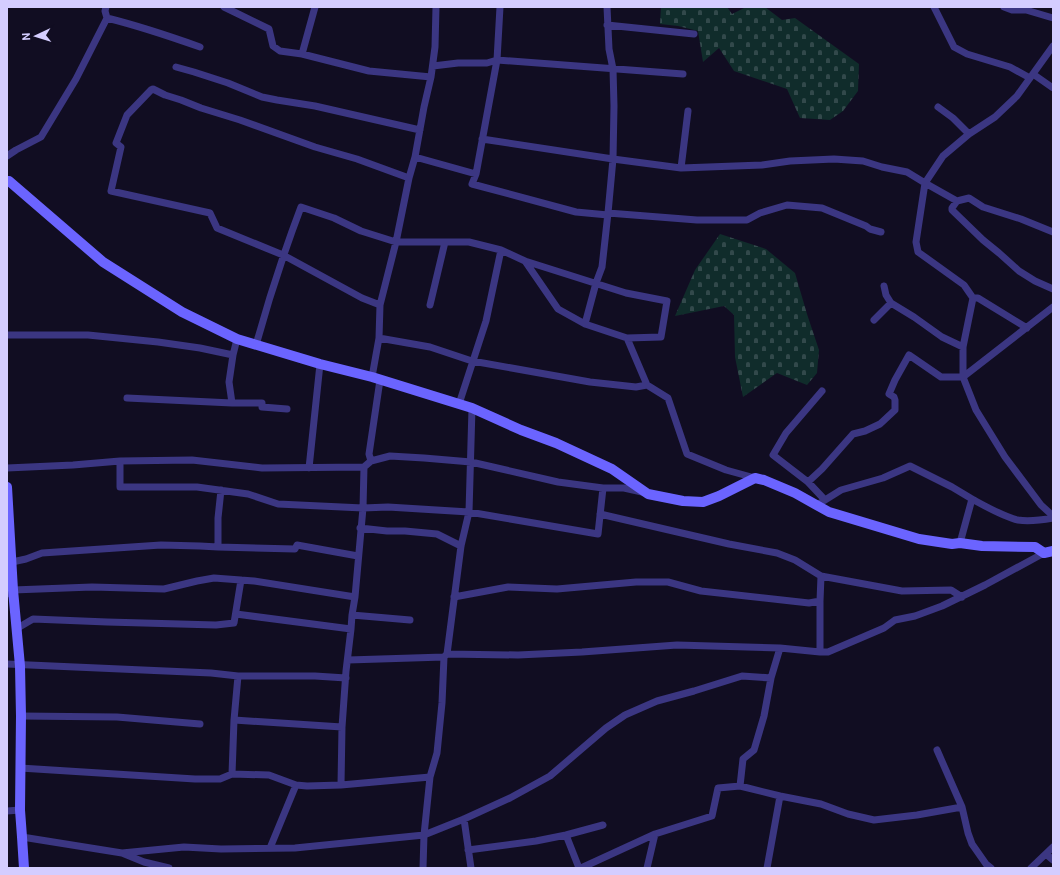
<svg xmlns="http://www.w3.org/2000/svg" width="1060" height="875" font-family="Roboto,sans-serif">
	<style>
		.cemetery { fill: url(#cemetery-stones) }
		.lines { fill: none; stroke-linecap: round; stroke-linejoin: round }
		.street { stroke: #3b3682; stroke-width: 7 }
		.secondary { stroke: #6b64ff; stroke-width: 10 }
	</style>
	<defs>
		<pattern id="cemetery-stones" width="16" height="16" patternUnits="userSpaceOnUse"><rect width="16" height="16" fill="#102c2b"/><path d="M2 7V4a2 2 0 0 1 4 0v3zM10 15v-3a2 2 0 0 1 4 0v3z" fill="#32494b"/></pattern>
	</defs>
	<rect width="100%" height="100%" fill="#110d22"/>
	<path class="cemetery" d="M 661,7 L 727,7 L 732,14 L 746,7 L 765,7 L 782,20 L 795,18 L 859,64 L 858,91 L 843,111 L 830,120 L 800,118 L 787,89 L 734,71 L 719,48 L 703,62 L 698,31 L 678,26 L 660,24 Z
		M 720,234 L 766,249 L 795,273 L 807,314 L 819,350 L 817,373 L 807,385 L 777,373 L 743,397 L 735,357 L 734,315 L 724,306 L 675,316 L 695,270 Z"/>
	<g class="lines">
		<path class="street" d="M 224,7 L 269,29 L 273,46 L 280,51 L 302,54 L 369,71 L 431,77
			M 934,7 L 954,47 L 967,54 L 1010,67 L 1030,78
			M 1004,7 L 1012,10 L 1026,10 L 1053,18
			M 107,18 C 139,26 169,36 200,47
			M 607,25 L 694,34
			M 1053,46 L 1017,96 L 995,117 L 969,134 L 943,156 L 925,183 L 916,242 L 918,252 L 964,285 L 973,298 L 963,347 L 963,377 L 976,410 L 1005,457 L 1041,505 L 1053,516
			M 302,54 L 315,7
			M 433,66 L 458,63 L 487,63 L 497,60 L 683,74
			M 176,67 L 194,72 L 228,83 L 262,97 L 277,100 L 315,106 L 420,130
			M 1033,74 L 1053,88
			M 938,107 L 953,118 L 969,134
			M 482,139 L 613,159 L 681,168 L 762,165 L 790,161 L 834,159 L 863,161 L 882,167 L 907,172 L 925,183 L 957,201 L 969,198 L 983,207 L 1021,219 L 1053,232
			M 7,156 L 16,150 L 41,137 L 76,79 L 107,18 L 105,11 L 106,7
			M 415,157 L 476,174 L 497,60 L 500,7
			M 681,168 L 688,111
			M 476,174 L 472,184 L 576,212 L 608,215
			M 957,201 L 952,208 L 952,210 L 983,240 L 999,253 L 1019,271 L 1035,281 L 1053,289
			M 608,213 L 697,220 L 747,220 L 760,213 L 787,205 L 822,208 L 866,226 L 870,229 L 881,232
			M 525,261 L 626,293 L 667,301 L 661,337 L 627,338
			M 884,286 L 886,295 L 891,303 L 914,317 L 942,337 L 963,347
			M 973,298 L 978,298 L 1027,328
			M 380,305 L 362,298 L 283,255 L 217,228 L 210,213 L 111,191 L 121,147 L 116,143 L 127,115 L 151,90 L 153,89 L 165,95 L 181,100 L 201,108 L 240,120 L 315,147 L 357,159 L 409,178
			M 430,305 L 445,242
			M 874,320 L 891,303
			M 585,324 L 596,283 L 602,267 L 608,213 L 613,159 L 614,106 L 613,69 L 609,49 L 607,7
			M 7,335 L 88,335 L 158,342 L 200,348 L 233,355
			M 379,338 L 430,347 L 472,361 L 590,382 L 636,387 L 647,385
			M 256,345 C 269,298 284,252 301,207 L 334,218 L 361,231 L 396,242 L 469,242 L 501,250 L 525,261 L 558,309 L 585,324 L 627,338 L 647,385 L 668,398 L 687,454 L 726,470 L 755,478
			M 372,377 L 379,338 L 380,305 L 396,242 L 409,178 L 415,157 L 424,107 L 431,77 L 435,47 L 436,7
			M 822,391 L 786,433 L 773,455 L 808,482 L 825,500
			M 127,398 L 232,403 L 262,403 L 262,407 L 287,409
			M 232,403 L 229,382 L 233,355 L 237,339
			M 459,404 L 486,321 L 501,250
			M 120,461 L 120,487 L 197,487 L 248,494 L 278,504 L 363,508 L 388,507 L 469,512 L 598,534 L 603,488
			M 371,461 L 369,454 L 380,380
			M 7,468 L 73,465 L 120,461 L 192,460 L 262,468 L 364,467 L 371,461 L 390,456 L 424,458 L 471,462 L 558,482 L 603,488 L 624,488 L 642,492
			M 309,468 L 320,364
			M 808,482 L 822,469 L 853,434 L 865,431 L 880,424 L 895,410 L 895,400 L 894,397 L 889,394 L 895,380 L 909,355 L 941,377 L 963,377 L 1053,307
			M 972,499 C 985,506 1004,517 1018,520 C 1030,522 1042,520 1053,518
			M 817,505 L 841,490 L 883,478 L 910,466 L 952,487 L 972,499 L 960,543
			M 600,514 L 729,544 L 777,553 L 795,560 L 821,576 L 902,591 L 951,590 L 962,597
			M 360,528 L 387,531 L 405,531 L 437,534 L 461,546
			M 218,547 L 218,518 L 221,490
			M 12,562 L 26,559 L 42,553 L 161,545 L 200,546 L 218,547 L 295,549 L 297,545 L 358,556
			M 7,594 L 13,590 L 92,587 L 164,589 L 197,581 L 214,578 L 254,581 L 355,597
			M 454,597 L 508,587 L 557,589 L 636,582 L 668,582 L 701,591 L 809,603 L 820,601
			M 236,614 L 351,629
			M 352,615 L 410,620
			M 16,629 L 33,619 L 107,622 L 216,625 L 234,623 L 241,580
			M 820,652 L 820,601 L 821,576
			M 447,654 L 518,655 L 582,652 L 677,645 L 780,648 L 820,652 L 828,652 L 884,628 L 895,620 L 915,616 L 942,606 L 985,585 L 1044,553
			M 348,660 L 444,657
			M 7,664 L 211,673 L 238,676 L 315,676 L 346,678
			M 21,716 L 117,717 L 200,724
			M 234,720 L 342,727
			M 937,750 L 962,807 L 968,833 L 972,844 L 986,864 L 991,868
			M 20,768 L 195,779 L 220,779 L 232,774 L 269,775 L 296,785 L 307,786 L 341,785 L 430,777
			M 232,774 L 234,720 L 238,676
			M 341,785 L 342,727 L 346,671 L 351,629 L 352,615 L 355,597 L 363,508 L 364,467
			M 740,786 L 743,759 L 754,750 L 764,716 L 771,678 L 780,648
			M 7,811 L 20,810
			M 464,819 L 471,868
			M 566,835 L 579,868
			M 22,837 L 122,853 L 144,862 L 169,868
			M 270,848 L 296,785
			M 468,850 L 536,841 L 566,835 L 603,825
			M 122,853 L 184,847 L 221,849 L 295,848 L 424,835 L 464,819 L 510,798 L 550,776 L 606,728 L 625,715 L 657,701 L 694,691 L 742,676 L 771,678
			M 1046,854 L 1053,860
			M 423,868 L 424,835 L 430,777 L 437,753 L 442,703 L 444,657 L 447,654 L 461,546 L 469,512 L 472,408
			M 581,868 L 655,834 L 712,816 L 718,788 L 740,786 L 780,796 L 821,804 L 848,814 L 874,820 L 917,815 L 962,807
			M 647,868 L 655,834
			M 767,868 L 780,796
			M 1031,868 L 1053,847"/>
		<path class="secondary" d="M 7,181 L 9,181 L 103,262 L 182,312 L 237,339 L 320,364 L 372,377 L 472,408 L 521,430 L 556,443 L 612,469 L 648,494 L 683,501 L 703,502 L 719,496 L 755,478 L 764,480 L 795,493 L 829,512 L 919,539 L 952,544 L 960,543 L 982,546 L 1035,547 L 1044,553 L 1053,551
			M 7,487 L 13,590 L 20,666 L 21,716 L 20,810 L 22,837 L 24,868"/>
	</g>
	<rect width="1060" height="875" fill="none" stroke="#d4cdff" stroke-width="16"/>
	<g transform="translate(36 36) rotate(266)" stroke="#110d22" stroke-width="3" paint-order="stroke">
	<path d="M0-3L7 15L0 10L-7 15Z" fill="#d4cdff"/>
	<text y="-6" font-size="11" font-weight="bold" text-anchor="middle" fill="#d4cdff">N</text>
	</g>
</svg>
